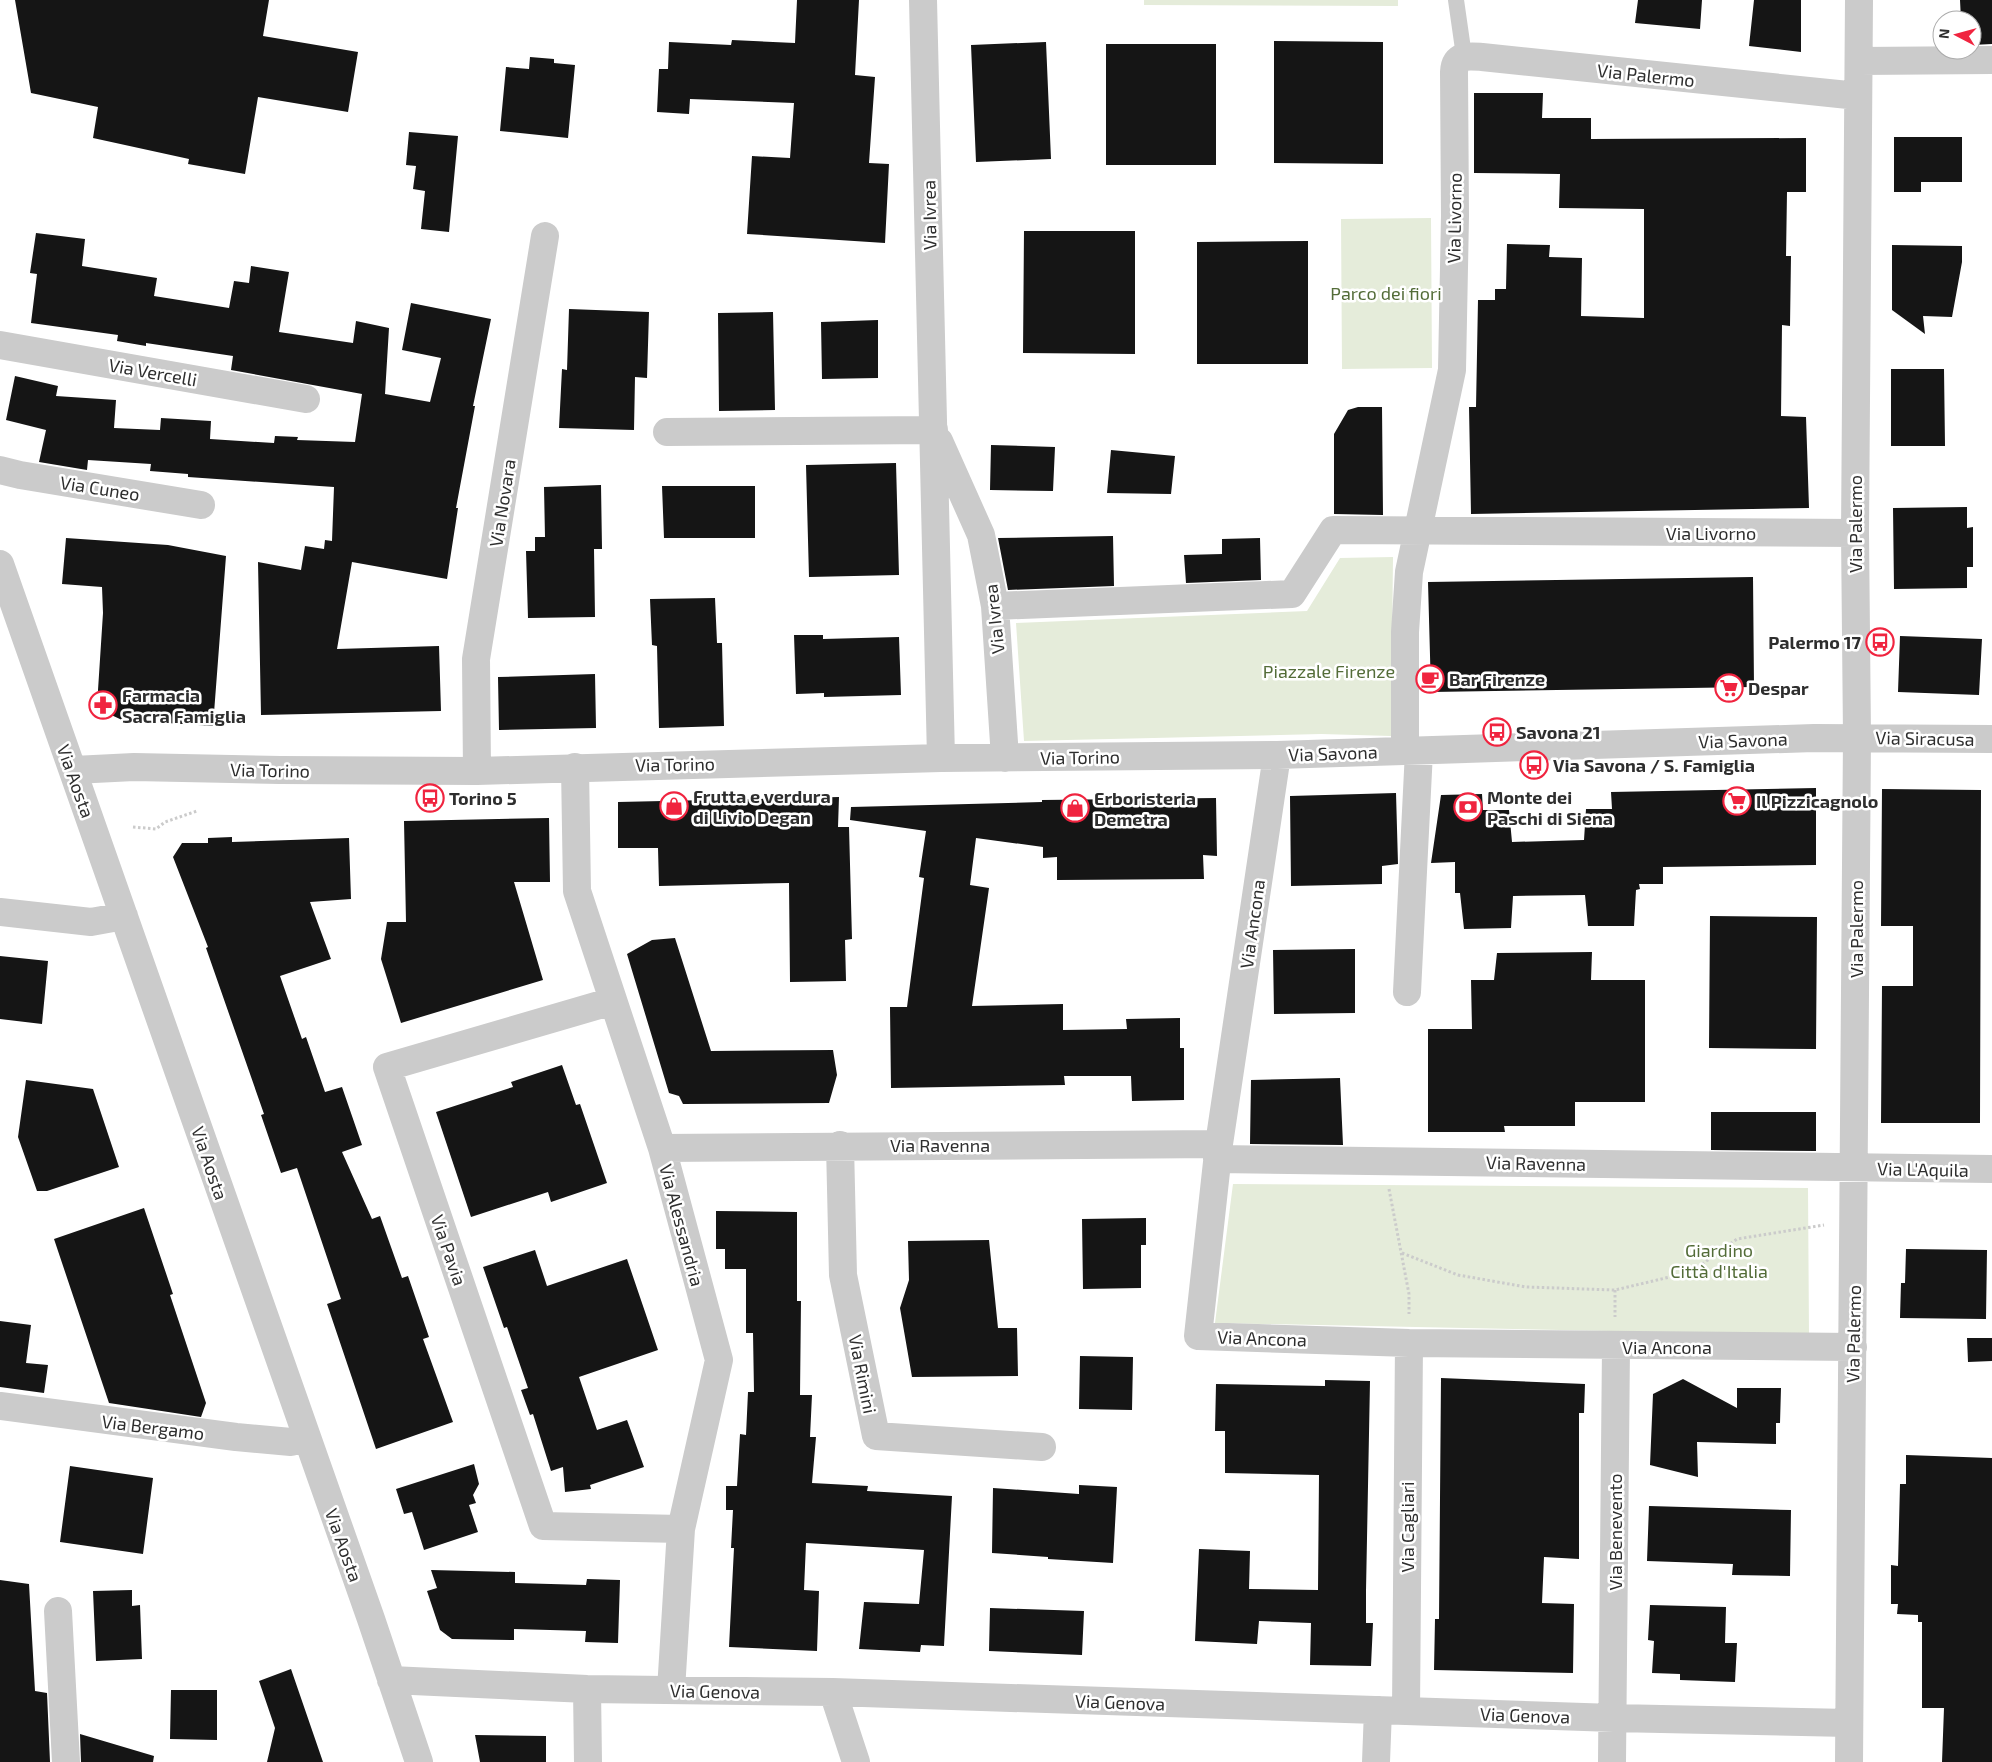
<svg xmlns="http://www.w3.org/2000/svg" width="1992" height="1762" font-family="'Exo 2',sans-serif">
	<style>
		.green { fill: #e5ecda }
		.building { fill: #151515 }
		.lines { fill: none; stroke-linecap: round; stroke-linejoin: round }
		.path { stroke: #cbcbcb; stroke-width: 3; stroke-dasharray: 2.5 2.5; stroke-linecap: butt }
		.service { stroke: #cbcbcb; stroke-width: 16 }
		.minor { stroke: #cbcbcb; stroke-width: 28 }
		.labels { text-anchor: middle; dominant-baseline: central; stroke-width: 5; stroke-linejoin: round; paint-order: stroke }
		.street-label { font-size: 18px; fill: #2e2e2e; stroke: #fff }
		.park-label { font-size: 18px; fill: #536c38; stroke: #fff }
		.poi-label { font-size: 18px; font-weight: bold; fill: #2e2e2e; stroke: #fff; text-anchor: start }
	</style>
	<rect width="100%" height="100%" fill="#fff"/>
	<path class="green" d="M 1144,0 L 1398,0 L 1398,6 L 1144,5 Z
		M 1431,218 L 1432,368 L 1342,369 L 1341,219 Z
		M 1393,557 L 1391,736 L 1321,734 L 1024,741 L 1016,623 L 1307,611 L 1340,558 Z
		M 1233,1184 L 1808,1188 L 1809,1335 L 1215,1323 Z"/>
	<path class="building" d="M 15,0 L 269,0 L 263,36 L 358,52 L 348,112 L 258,97 L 245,174 L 188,164 L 189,159 L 93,138 L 98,107 L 31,93 Z
		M 797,0 L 859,0 L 855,75 L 875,77 L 869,163 L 889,164 L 885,243 L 747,234 L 752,156 L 790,158 L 794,103 L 690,99 L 689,114 L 657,112 L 659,69 L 668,69 L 669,42 L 731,45 L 732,40 L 795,43 Z
		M 1638,0 L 1702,0 L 1700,29 L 1635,23 Z
		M 1754,0 L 1801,0 L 1801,52 L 1749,46 Z
		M 1960,0 L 1992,0 L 1992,44 L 1972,45 L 1972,20 L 1961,20 Z
		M 1274,41 L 1383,42 L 1383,164 L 1274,163 Z
		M 1046,42 L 1051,159 L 976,162 L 971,45 Z
		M 1106,44 L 1216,44 L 1216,165 L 1106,165 Z
		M 530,57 L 554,59 L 554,63 L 575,65 L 568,138 L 500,131 L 506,67 L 529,69 Z
		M 1474,93 L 1543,93 L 1542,118 L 1591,118 L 1591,139 L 1806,138 L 1806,192 L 1787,192 L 1786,256 L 1791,256 L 1790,326 L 1782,325 L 1781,416 L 1806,417 L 1809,508 L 1471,514 L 1469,407 L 1476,407 L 1478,300 L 1495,300 L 1495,289 L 1506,289 L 1507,244 L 1550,245 L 1549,257 L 1582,258 L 1581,316 L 1644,318 L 1644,209 L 1559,208 L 1560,174 L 1474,173 Z
		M 409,132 L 458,136 L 449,232 L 421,229 L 425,191 L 413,189 L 416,166 L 406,165 Z
		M 1894,137 L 1962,137 L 1962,182 L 1921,182 L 1921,192 L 1894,192 Z
		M 1024,231 L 1135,231 L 1135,354 L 1023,353 Z
		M 36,233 L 85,239 L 82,266 L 157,278 L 154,296 L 229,308 L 234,281 L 249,283 L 251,266 L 289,272 L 279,332 L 353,343 L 356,321 L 389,328 L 385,394 L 430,402 L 441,358 L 402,350 L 411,303 L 491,319 L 473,406 L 475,406 L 456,508 L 458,508 L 447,579 L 352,562 L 337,649 L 439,646 L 441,711 L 261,715 L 258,562 L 301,570 L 305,546 L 324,549 L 325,540 L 332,541 L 334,487 L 188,477 L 188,474 L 150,471 L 151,464 L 88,460 L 87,470 L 39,462 L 46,430 L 6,420 L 15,376 L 58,386 L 56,396 L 116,400 L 114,428 L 160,430 L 161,418 L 211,421 L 210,439 L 274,443 L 275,436 L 298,437 L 297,440 L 355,442 L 362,394 L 231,370 L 233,356 L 146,343 L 146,346 L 117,341 L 118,335 L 31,323 L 37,274 L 30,273 Z
		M 1308,241 L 1308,364 L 1197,364 L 1197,242 Z
		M 1892,245 L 1962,246 L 1962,262 L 1952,317 L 1923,316 L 1925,334 L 1892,310 Z
		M 569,309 L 649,312 L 647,378 L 635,377 L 634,430 L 559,428 L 562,369 L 567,370 Z
		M 773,312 L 775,410 L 719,411 L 718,313 Z
		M 878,320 L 878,378 L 822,379 L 821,322 Z
		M 1891,369 L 1944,369 L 1945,446 L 1891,446 Z
		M 1358,407 L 1382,407 L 1383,515 L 1334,514 L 1334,434 L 1348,410 Z
		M 991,445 L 1055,447 L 1053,491 L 990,490 Z
		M 1111,450 L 1175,456 L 1171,494 L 1107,493 Z
		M 896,463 L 899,575 L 809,577 L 806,465 Z
		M 601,485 L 602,549 L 594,549 L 595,617 L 528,618 L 526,551 L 535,551 L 535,537 L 545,537 L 544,487 Z
		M 662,486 L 755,486 L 755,538 L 664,538 Z
		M 1967,507 L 1967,528 L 1973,527 L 1973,567 L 1967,567 L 1967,588 L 1894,589 L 1893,508 Z
		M 1113,536 L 1114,586 L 1008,590 L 998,538 Z
		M 66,538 L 168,545 L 226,556 L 213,726 L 122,720 L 107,713 L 99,699 L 98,690 L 103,613 L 102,587 L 62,584 Z
		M 1260,538 L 1261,580 L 1186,583 L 1184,555 L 1222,554 L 1222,539 Z
		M 1753,577 L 1754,687 L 1431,692 L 1428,582 Z
		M 715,598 L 717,643 L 722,643 L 724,726 L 659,728 L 657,646 L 652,645 L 650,599 Z
		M 794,635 L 823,635 L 823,639 L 899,637 L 901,695 L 824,697 L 824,693 L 796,694 Z
		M 1900,636 L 1982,639 L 1979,695 L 1898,692 Z
		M 595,674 L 596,728 L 499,730 L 498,677 Z
		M 1816,788 L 1816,865 L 1663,867 L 1663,884 L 1639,884 L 1640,889 L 1636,890 L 1634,926 L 1588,926 L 1585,895 L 1513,896 L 1511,928 L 1464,929 L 1460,893 L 1455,893 L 1455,862 L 1431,863 L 1441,795 L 1482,794 L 1483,810 L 1509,810 L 1512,842 L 1584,840 L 1586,809 L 1612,809 L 1611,792 Z
		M 1882,789 L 1981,790 L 1980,1123 L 1881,1123 L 1882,986 L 1913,986 L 1913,926 L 1881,926 Z
		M 1396,793 L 1398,864 L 1382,866 L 1382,884 L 1291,886 L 1290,796 Z
		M 839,797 L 838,827 L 849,827 L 852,939 L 845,940 L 846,981 L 790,982 L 789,883 L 659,886 L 658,848 L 618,848 L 618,802 Z
		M 1216,798 L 1217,856 L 1203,855 L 1204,879 L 1057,880 L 1057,857 L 1043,858 L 1043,847 L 976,838 L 970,885 L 989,888 L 972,1006 L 1063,1004 L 1063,1030 L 1127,1029 L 1126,1019 L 1180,1018 L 1180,1048 L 1184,1048 L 1184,1100 L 1132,1101 L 1131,1076 L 1064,1076 L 1065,1085 L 891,1088 L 890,1007 L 907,1007 L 924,878 L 919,877 L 926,831 L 850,820 L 851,807 L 1042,802 L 1042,800 Z
		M 549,818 L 550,882 L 514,882 L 543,980 L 401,1023 L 381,959 L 387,922 L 406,922 L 404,821 Z
		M 232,837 L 232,842 L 349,838 L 351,899 L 310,902 L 331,959 L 280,976 L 302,1039 L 306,1037 L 325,1092 L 342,1087 L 362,1145 L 342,1152 L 372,1219 L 380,1216 L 402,1278 L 408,1276 L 429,1337 L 423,1339 L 453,1422 L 376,1449 L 327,1304 L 341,1299 L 297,1168 L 281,1173 L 261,1115 L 264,1114 L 206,948 L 208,947 L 173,857 L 182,843 L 208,843 L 208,838 Z
		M 1710,916 L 1817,917 L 1816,1049 L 1709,1048 Z
		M 675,938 L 711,1051 L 833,1050 L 837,1075 L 829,1103 L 683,1104 L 679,1096 L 669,1093 L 627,954 L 652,940 Z
		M 1355,949 L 1355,1013 L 1274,1014 L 1273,950 Z
		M 1592,952 L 1591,980 L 1645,980 L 1645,1102 L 1575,1102 L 1575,1126 L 1504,1126 L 1505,1132 L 1428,1132 L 1428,1029 L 1472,1029 L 1471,980 L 1494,980 L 1497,953 Z
		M 0,956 L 48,961 L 42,1024 L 0,1019 Z
		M 562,1065 L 576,1105 L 580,1104 L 607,1183 L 551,1202 L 548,1192 L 471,1217 L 436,1112 L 513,1087 L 511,1082 Z
		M 1340,1078 L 1343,1145 L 1250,1144 L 1251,1080 Z
		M 26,1080 L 93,1089 L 119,1167 L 47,1191 L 37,1191 L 18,1137 Z
		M 1711,1112 L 1816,1112 L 1816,1151 L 1711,1150 Z
		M 144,1208 L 173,1294 L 170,1295 L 206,1403 L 201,1417 L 109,1403 L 54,1239 Z
		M 716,1211 L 797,1212 L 797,1301 L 801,1301 L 800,1395 L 812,1395 L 810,1437 L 816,1437 L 812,1483 L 868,1486 L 867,1491 L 952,1496 L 944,1646 L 921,1645 L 920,1652 L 859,1649 L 864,1602 L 919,1604 L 924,1550 L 806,1543 L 804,1590 L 819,1591 L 817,1651 L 729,1647 L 734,1548 L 731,1548 L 733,1510 L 726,1510 L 726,1486 L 737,1486 L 740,1434 L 746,1435 L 748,1392 L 754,1392 L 753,1333 L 746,1333 L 746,1269 L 725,1269 L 725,1249 L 716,1249 Z
		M 1146,1218 L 1146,1245 L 1141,1245 L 1141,1288 L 1083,1289 L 1082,1219 Z
		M 989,1240 L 998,1328 L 1017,1328 L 1018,1376 L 912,1377 L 900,1308 L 909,1280 L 908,1241 Z
		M 1906,1249 L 1987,1250 L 1986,1319 L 1900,1318 L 1901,1283 L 1905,1283 Z
		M 535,1250 L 547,1286 L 627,1259 L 658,1350 L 579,1377 L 597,1430 L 627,1420 L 644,1467 L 590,1485 L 591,1489 L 565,1492 L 563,1467 L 551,1471 L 533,1414 L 530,1415 L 521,1390 L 528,1388 L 507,1327 L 504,1328 L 483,1267 Z
		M 0,1321 L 31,1325 L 26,1363 L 48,1365 L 44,1393 L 0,1387 Z
		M 1967,1338 L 1992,1338 L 1992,1361 L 1968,1362 Z
		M 1080,1356 L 1133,1357 L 1132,1410 L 1079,1409 Z
		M 1441,1378 L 1585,1384 L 1584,1413 L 1579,1413 L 1579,1559 L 1544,1557 L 1542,1603 L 1574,1604 L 1573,1673 L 1434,1670 L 1435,1619 L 1439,1619 Z
		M 1683,1379 L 1737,1408 L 1737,1388 L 1781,1388 L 1780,1423 L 1776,1423 L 1776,1444 L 1697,1442 L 1698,1477 L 1650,1465 L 1653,1394 Z
		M 1325,1380 L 1370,1381 L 1366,1591 L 1366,1623 L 1373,1623 L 1371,1666 L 1310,1665 L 1311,1623 L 1259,1621 L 1257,1644 L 1195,1641 L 1199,1549 L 1250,1551 L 1249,1589 L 1318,1590 L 1319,1475 L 1225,1473 L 1225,1431 L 1215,1431 L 1216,1384 L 1325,1386 Z
		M 1906,1455 L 1992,1458 L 1992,1762 L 1942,1762 L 1944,1708 L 1922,1708 L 1922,1622 L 1918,1622 L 1918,1615 L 1897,1614 L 1898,1604 L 1891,1604 L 1891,1565 L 1898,1566 L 1900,1484 L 1906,1484 Z
		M 474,1464 L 479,1484 L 473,1495 L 476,1503 L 469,1505 L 478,1532 L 424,1550 L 412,1512 L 404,1514 L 396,1489 Z
		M 70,1466 L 153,1478 L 143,1554 L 60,1542 Z
		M 1079,1485 L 1117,1487 L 1113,1563 L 1048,1559 L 1048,1557 L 992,1553 L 993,1488 L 1079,1494 Z
		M 1649,1506 L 1791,1510 L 1790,1576 L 1732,1575 L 1733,1564 L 1647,1561 Z
		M 431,1570 L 515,1572 L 515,1583 L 586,1585 L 587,1579 L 620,1580 L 618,1643 L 585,1642 L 586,1631 L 514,1629 L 514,1640 L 452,1639 L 440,1630 L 427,1591 L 437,1588 Z
		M 0,1580 L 29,1584 L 35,1691 L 47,1693 L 50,1762 L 0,1762 Z
		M 132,1590 L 132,1606 L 140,1605 L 142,1659 L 96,1661 L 93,1591 Z
		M 1650,1605 L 1726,1607 L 1725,1643 L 1737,1643 L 1735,1682 L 1680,1680 L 1680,1674 L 1652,1673 L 1654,1641 L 1648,1640 Z
		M 990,1608 L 1084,1611 L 1082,1655 L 989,1651 Z
		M 291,1669 L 323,1762 L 267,1762 L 275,1728 L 259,1681 Z
		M 171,1690 L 217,1690 L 217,1740 L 170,1739 Z
		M 80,1734 L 154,1756 L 153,1762 L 81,1762 Z
		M 475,1735 L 546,1736 L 546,1762 L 480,1762 Z"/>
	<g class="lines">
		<path class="path" d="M 133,827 L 156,829 L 165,822 L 197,811
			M 1389,1189 L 1409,1294 L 1409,1314
			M 1402,1253 L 1458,1275 L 1526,1287 L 1615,1290 L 1691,1272 L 1737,1239 L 1824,1225
			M 1615,1290 L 1615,1317"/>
		<path class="service" d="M 1456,0 L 1464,56"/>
		<path class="minor" d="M 923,0 L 941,758
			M 1859,61 L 1992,60
			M 0,345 L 306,399
			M 667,432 L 934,430
			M 939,441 L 981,535 L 995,606 L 1005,758
			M 0,470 L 20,475 L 201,505
			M 0,564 L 371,1619 L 419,1762
			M 995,606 L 1292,594 L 1333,530 L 1855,533
			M 1405,751 L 1405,632 L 1409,572 L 1452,370 L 1455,216 L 1454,72 C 1455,54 1468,56 1482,57 L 1858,96
			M 1277,755 L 1219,1144 L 1198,1336 L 1409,1343 L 1853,1347
			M 575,767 L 577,891 L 662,1148 L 719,1360 L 681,1529 L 671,1690
			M 74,770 L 134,767 L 280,770 L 477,771 L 941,758 L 1277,755 L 1814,738 L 1992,739
			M 477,771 L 476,659 L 545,236
			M 0,912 L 91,922 L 124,916
			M 1407,992 L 1419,751
			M 613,1001 L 387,1067 L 543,1526 L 681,1529
			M 840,1145 L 843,1275 L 876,1436 L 1042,1447
			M 662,1148 L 1219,1144
			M 1217,1159 L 1992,1169
			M 0,1406 L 236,1437 L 291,1442 L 307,1438
			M 58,1611 L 66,1762
			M 391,1680 L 587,1689 L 833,1692 L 1614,1718 L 1849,1723
			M 587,1689 L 588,1762
			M 833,1692 L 856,1762
			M 1406,1711 L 1409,1343
			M 1376,1762 L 1378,1710
			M 1612,1762 L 1616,1346
			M 1849,1762 L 1857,737 L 1855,533 L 1859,0"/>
	</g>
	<defs>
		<g id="bus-ring" transform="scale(1.4375)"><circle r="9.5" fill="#fff" stroke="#f0243f" stroke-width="1.5"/><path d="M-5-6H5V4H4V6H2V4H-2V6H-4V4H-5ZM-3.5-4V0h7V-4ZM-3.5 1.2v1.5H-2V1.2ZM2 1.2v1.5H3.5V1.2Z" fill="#f0243f"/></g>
		<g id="cafe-ring" transform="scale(1.4375)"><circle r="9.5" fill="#fff" stroke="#f0243f" stroke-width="1.5"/><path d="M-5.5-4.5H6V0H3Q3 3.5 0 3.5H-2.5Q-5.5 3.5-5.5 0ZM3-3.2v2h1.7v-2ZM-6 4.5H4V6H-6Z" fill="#f0243f"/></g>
		<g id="supermarket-ring" transform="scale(1.4375)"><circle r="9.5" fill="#fff" stroke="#f0243f" stroke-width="1.5"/><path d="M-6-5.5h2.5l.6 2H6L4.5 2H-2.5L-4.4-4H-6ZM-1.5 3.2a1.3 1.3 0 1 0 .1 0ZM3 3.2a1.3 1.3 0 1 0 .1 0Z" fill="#f0243f"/></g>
		<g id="pharmacy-ring" transform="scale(1.4375)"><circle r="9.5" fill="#fff" stroke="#f0243f" stroke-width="1.5"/><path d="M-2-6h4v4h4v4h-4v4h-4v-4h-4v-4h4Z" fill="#f0243f"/></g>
		<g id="shop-ring" transform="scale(1.4375)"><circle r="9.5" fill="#fff" stroke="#f0243f" stroke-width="1.5"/><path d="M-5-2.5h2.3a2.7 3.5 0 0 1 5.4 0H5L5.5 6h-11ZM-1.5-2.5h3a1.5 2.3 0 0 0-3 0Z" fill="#f0243f"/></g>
		<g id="bank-ring" transform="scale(1.4375)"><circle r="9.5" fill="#fff" stroke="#f0243f" stroke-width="1.5"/><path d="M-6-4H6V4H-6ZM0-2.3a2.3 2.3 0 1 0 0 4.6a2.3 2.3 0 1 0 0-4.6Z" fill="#f0243f"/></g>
	</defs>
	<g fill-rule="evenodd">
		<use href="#bus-ring" x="1880" y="642"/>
		<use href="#cafe-ring" x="1430" y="679"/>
		<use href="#supermarket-ring" x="1729" y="688"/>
		<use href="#pharmacy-ring" x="103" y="705"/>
		<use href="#bus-ring" x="1497" y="732"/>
		<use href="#bus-ring" x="1534" y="765"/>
		<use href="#bus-ring" x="430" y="798"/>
		<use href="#supermarket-ring" x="1737" y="801"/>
		<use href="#shop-ring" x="674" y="806"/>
		<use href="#bank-ring" x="1468" y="807"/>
		<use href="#shop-ring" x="1075" y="808"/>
	</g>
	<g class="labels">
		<g class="street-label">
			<text transform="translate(1646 75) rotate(6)">Via Palermo</text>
			<text transform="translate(929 215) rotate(-91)">Via Ivrea</text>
			<text transform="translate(1454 218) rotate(-89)">Via Livorno</text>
			<text transform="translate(153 372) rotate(10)">Via Vercelli</text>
			<text transform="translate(100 488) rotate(9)">Via Cuneo</text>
			<text transform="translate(502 503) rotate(-81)">Via Novara</text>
			<text transform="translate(1855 524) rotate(-90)">Via Palermo</text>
			<text x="1711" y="533">Via Livorno</text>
			<text transform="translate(994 619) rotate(-96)">Via Ivrea</text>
			<text transform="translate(1925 738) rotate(1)">Via Siracusa</text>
			<text transform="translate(1743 740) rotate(-2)">Via Savona</text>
			<text transform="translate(1333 753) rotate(-2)">Via Savona</text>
			<text transform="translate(1080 757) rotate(-1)">Via Torino</text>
			<text transform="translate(675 764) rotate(-1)">Via Torino</text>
			<text transform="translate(270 770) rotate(1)">Via Torino</text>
			<text transform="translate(76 781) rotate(70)">Via Aosta</text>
			<text transform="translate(1252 924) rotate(-82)">Via Ancona</text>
			<text transform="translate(1856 929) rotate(-90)">Via Palermo</text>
			<text x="940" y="1145">Via Ravenna</text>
			<text transform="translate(210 1163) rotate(71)">Via Aosta</text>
			<text transform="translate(1536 1163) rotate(1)">Via Ravenna</text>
			<text transform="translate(1923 1169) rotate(1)">Via L'Aquila</text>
			<text transform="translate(682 1225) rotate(75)">Via Alessandria</text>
			<text transform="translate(449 1250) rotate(71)">Via Pavia</text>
			<text transform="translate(1853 1334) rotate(-89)">Via Palermo</text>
			<text transform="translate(1262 1338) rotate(2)">Via Ancona</text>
			<text x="1667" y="1347">Via Ancona</text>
			<text transform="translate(863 1374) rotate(79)">Via Rimini</text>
			<text transform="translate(153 1427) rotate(7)">Via Bergamo</text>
			<text transform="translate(1407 1527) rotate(-90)">Via Cagliari</text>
			<text transform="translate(1615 1532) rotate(-90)">Via Benevento</text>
			<text transform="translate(344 1545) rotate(70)">Via Aosta</text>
			<text transform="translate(715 1691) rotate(1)">Via Genova</text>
			<text transform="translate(1120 1702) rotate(2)">Via Genova</text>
			<text transform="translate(1525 1715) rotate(2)">Via Genova</text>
		</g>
		<g class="park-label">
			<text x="1386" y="293">Parco dei fiori</text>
			<text x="1329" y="671">Piazzale Firenze</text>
			<text x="1719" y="1250">Giardino<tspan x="1719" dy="21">Città d'Italia</tspan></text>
		</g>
		<g class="poi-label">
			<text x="1861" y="642" text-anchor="end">Palermo 17</text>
			<text x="1449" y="679">Bar Firenze</text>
			<text x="1748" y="688">Despar</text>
			<text x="122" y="695">Farmacia<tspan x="122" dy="21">Sacra Famiglia</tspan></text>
			<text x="1516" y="732">Savona 21</text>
			<text x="1553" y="765">Via Savona / S. Famiglia</text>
			<text x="693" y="796">Frutta e verdura<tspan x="693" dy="21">di Livio Degan</tspan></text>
			<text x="1487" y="797">Monte dei<tspan x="1487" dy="21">Paschi di Siena</tspan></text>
			<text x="449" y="798">Torino 5</text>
			<text x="1094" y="798">Erboristeria<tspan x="1094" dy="21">Demetra</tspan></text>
			<text x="1756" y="801">Il Pizzicagnolo</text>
		</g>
	</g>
	<g transform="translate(1957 35) rotate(276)"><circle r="24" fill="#ffffff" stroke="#ababab"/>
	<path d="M0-4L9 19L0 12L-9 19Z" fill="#f0243f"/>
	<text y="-8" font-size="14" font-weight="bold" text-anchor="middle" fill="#2e2e2e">N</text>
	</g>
</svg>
